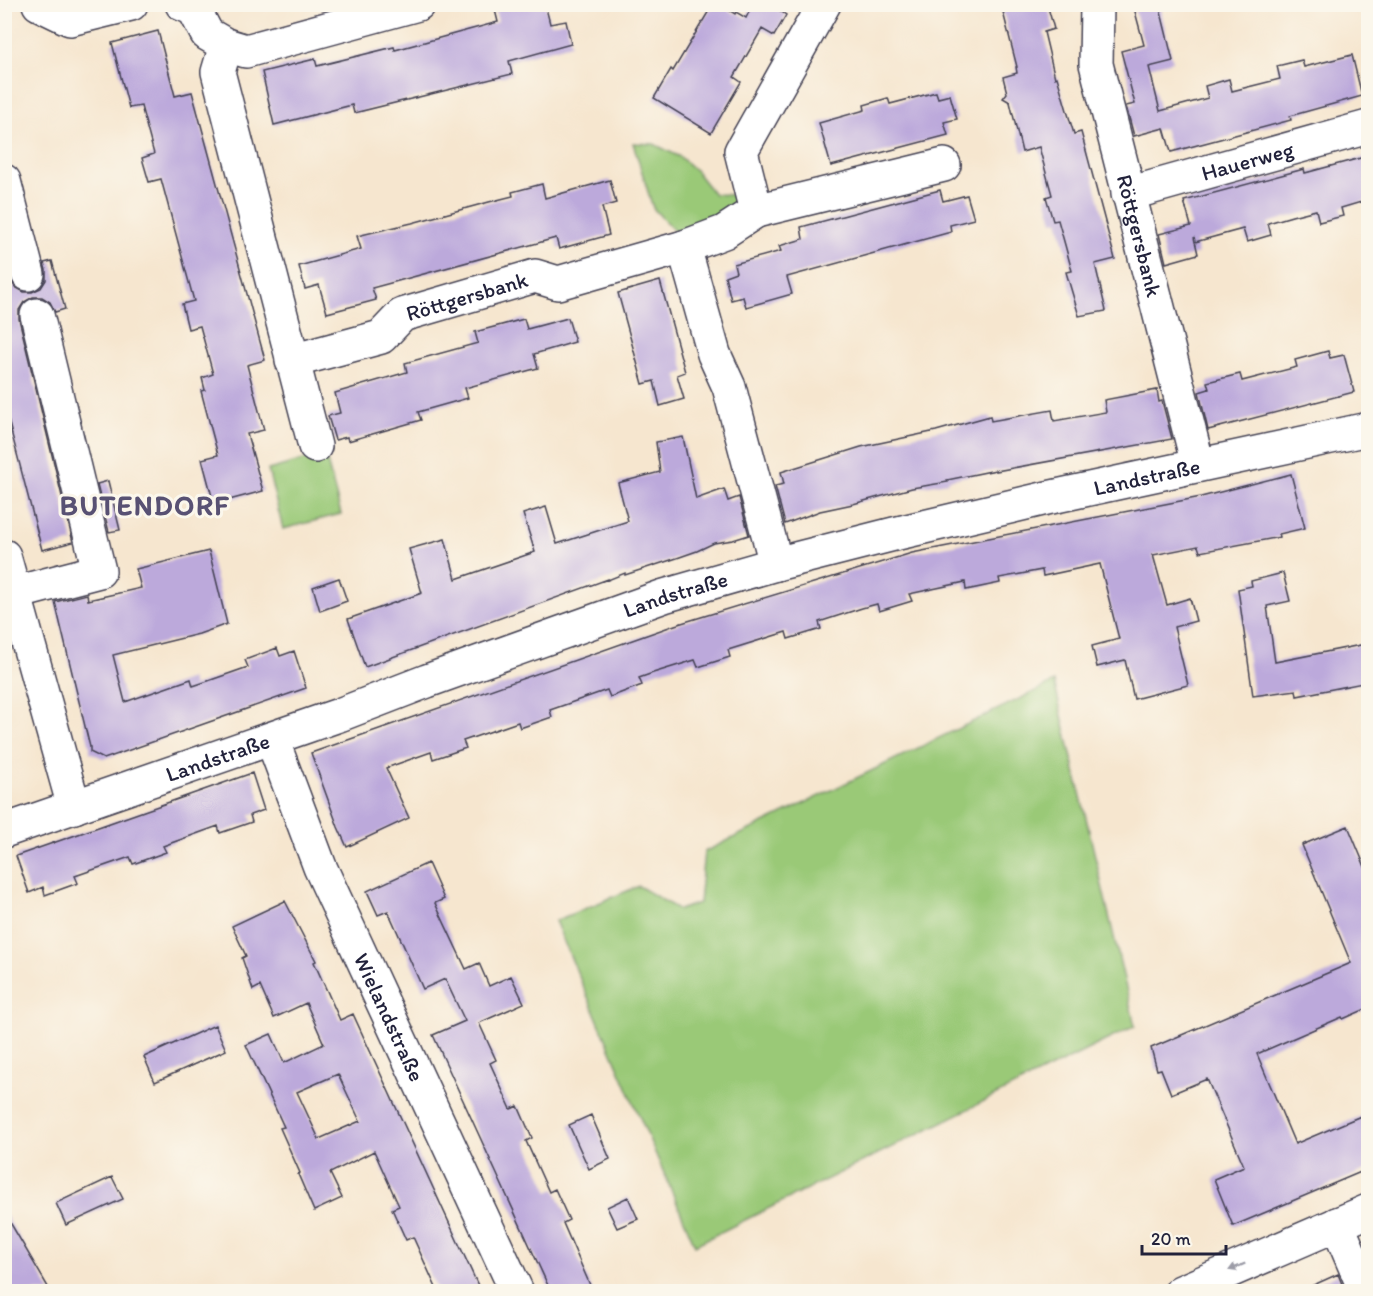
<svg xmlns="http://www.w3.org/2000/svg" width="1373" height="1296" font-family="Itim,sans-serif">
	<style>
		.green { fill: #9ac977; stroke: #5e7659; stroke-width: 1.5 }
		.building { fill: #bca9db; fill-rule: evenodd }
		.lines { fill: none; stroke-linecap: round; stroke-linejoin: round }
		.minor-casing { stroke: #423f51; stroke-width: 36 }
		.minor { stroke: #fff; stroke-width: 33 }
		.oneway { fill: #9c9ca7 }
		.labels { text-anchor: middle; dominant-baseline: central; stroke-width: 6; stroke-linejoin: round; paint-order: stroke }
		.street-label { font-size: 22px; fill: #22223b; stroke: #fbf7ec }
		.district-label { font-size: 28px; font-weight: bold; letter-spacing: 1.5px; fill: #585173; stroke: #fbf7ec }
	</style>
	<rect width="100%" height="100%" fill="#fbf7ec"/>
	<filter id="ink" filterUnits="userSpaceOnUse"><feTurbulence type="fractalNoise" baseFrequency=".0167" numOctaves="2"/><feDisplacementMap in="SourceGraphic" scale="12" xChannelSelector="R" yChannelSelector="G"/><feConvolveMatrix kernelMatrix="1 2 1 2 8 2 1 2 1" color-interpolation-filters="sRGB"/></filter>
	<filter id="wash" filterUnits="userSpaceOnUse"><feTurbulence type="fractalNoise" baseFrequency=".008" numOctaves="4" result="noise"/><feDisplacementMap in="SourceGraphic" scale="24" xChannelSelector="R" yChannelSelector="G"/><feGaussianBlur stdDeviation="1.35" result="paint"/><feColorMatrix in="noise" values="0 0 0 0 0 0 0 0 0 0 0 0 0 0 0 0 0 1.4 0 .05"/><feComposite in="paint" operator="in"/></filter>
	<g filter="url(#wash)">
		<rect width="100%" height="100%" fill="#f6e6cf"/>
		<path class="green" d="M 633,143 L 654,144 L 680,157 L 696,171 L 714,194 L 734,195 L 737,201 L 718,218 L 675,232 L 653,208 Z
			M 325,454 L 341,514 L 283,529 L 268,470 Z
			M 1054,682 L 1135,1026 L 695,1245 L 555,921 L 639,886 L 679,910 L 699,903 L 704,852 Z"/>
		<g id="blocks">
			<path class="building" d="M 515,4 L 545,4 L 550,24 L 566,21 L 571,44 L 509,61 L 512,74 L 354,113 L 352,105 L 274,125 L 262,72 L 315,59 L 317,66 L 394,47 L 395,50 L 498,22 L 495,10 Z
				M 713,4 L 719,4 L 735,14 L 736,12 L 746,18 L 753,4 L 770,4 L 786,15 L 774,36 L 762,29 L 734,77 L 741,82 L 711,133 L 654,98 L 671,69 L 673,71 Z
				M 1001,4 L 1047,4 L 1054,29 L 1044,32 L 1055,78 L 1057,77 L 1074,134 L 1081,132 L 1115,259 L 1095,264 L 1106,311 L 1079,316 L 1066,272 L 1072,271 L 1065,245 L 1058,220 L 1053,221 L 1046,197 L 1052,195 L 1039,147 L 1022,152 L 1010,102 L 1003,98 L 1007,93 L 1003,77 L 1017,73 L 1016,67 L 1017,67 Z
				M 1133,4 L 1159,4 L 1173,61 L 1149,67 L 1160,111 L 1208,98 L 1205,86 L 1229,79 L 1232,91 L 1280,79 L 1277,66 L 1302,60 L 1304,67 L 1352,55 L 1362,96 L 1290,116 L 1291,120 L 1171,152 L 1164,128 L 1134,136 L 1126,106 L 1135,104 L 1121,51 L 1144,45 Z
				M 158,31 L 175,96 L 192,92 L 265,360 L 247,365 L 264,430 L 247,434 L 263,491 L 214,504 L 202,459 L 218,455 L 201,391 L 205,390 L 202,378 L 213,374 L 200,326 L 188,329 L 182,304 L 194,301 L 161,179 L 149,182 L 142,158 L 154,154 L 141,106 L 129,108 L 112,43 Z
				M 936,92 L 938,98 L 950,95 L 957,119 L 944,122 L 948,135 L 831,166 L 819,123 L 865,110 L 864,105 L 888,98 L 890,104 Z
				M 1368,156 L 1368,200 L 1341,208 L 1343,216 L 1319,222 L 1316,210 L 1292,216 L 1268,223 L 1271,235 L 1247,242 L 1243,229 L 1195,242 L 1194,237 L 1198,254 L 1166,263 L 1159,234 L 1191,226 L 1184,201 L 1304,169 L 1305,173 Z
				M 610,180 L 616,203 L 602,207 L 609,235 L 559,249 L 556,238 L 372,288 L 376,300 L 327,313 L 319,285 L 305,289 L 299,266 L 361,249 L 357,236 L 412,223 L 489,202 L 513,196 L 512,192 L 542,184 L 545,198 Z
				M 940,190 L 943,201 L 967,195 L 974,219 L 950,225 L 951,232 L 787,277 L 792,294 L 746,307 L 743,297 L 731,300 L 725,276 L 736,272 L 734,264 L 781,251 L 779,246 L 803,239 L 801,227 Z
				M 52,261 L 65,309 L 55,312 L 50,302 L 42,297 L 33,297 L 24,302 L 19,310 L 19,319 L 73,542 L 42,550 L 4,404 L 4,269 L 7,269 L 10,279 L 15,287 L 24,292 L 32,292 L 41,288 L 46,280 L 46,270 L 44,263 Z
				M 660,281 L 685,372 L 677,375 L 684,399 L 660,406 L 654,381 L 643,384 L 618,293 Z
				M 568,318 L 575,342 L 534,354 L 538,368 L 465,388 L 468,398 L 418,412 L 421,420 L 348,441 L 347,437 L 335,440 L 328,416 L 340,413 L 335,393 L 407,372 L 405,363 L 478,343 L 475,332 L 524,319 L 527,329 Z
				M 1328,351 L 1330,358 L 1344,355 L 1354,392 L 1208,430 L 1199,392 L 1209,389 L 1207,382 L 1240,374 L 1242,381 L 1297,367 L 1295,360 Z
				M 1157,390 L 1159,402 L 1162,401 L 1172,439 L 996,471 L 996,470 L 947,480 L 948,482 L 912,488 L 853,504 L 820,511 L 785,524 L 775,486 L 784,484 L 781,472 L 861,447 L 936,431 L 990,416 L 991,421 L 1052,410 L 1054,421 L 1106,412 L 1104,400 Z
				M 683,437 L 696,499 L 724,489 L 728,501 L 739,497 L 749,535 L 733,540 L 714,543 L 697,551 L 677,558 L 625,575 L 625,573 L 608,580 L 608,579 L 365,667 L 348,619 L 422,593 L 409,549 L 445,539 L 456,579 L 535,552 L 523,514 L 546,507 L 557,544 L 628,521 L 618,483 L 660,472 L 656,442 Z
				M 1291,474 L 1305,528 L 1279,534 L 1280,537 L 1200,552 L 1198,546 L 1153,555 L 1167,605 L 1190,598 L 1196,621 L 1174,627 L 1188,685 L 1134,699 L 1125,660 L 1097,667 L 1092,646 L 1119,639 L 1100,564 L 1043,576 L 1042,570 L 999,578 L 1000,583 L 966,590 L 965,582 L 909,594 L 912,601 L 879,611 L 877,604 L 862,608 L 819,622 L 821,629 L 788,639 L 786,632 L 728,650 L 730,657 L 698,667 L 695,660 L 653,673 L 639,678 L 642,685 L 610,697 L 607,690 L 550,710 L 552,717 L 520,728 L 518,722 L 463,741 L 466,748 L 433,759 L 431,752 L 386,768 L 409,818 L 347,847 L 338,827 L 311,753 L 675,625 L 912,553 L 1201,497 Z
				M 108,481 L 120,530 L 109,532 L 97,484 Z
				M 209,551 L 227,624 L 199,634 L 113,655 L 125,702 L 191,679 L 193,686 L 208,681 L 248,667 L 245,660 L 277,648 L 280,656 L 294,651 L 306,688 L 104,759 L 90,752 L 90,747 L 55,602 L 87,594 L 88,600 L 141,588 L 136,569 Z
				M 1283,573 L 1290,601 L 1267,606 L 1275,662 L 1366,644 L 1368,658 L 1368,682 L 1297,696 L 1296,690 L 1253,696 L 1238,589 L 1252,586 L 1251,581 Z
				M 339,578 L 347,601 L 320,611 L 313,587 Z
				M 252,773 L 264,810 L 250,815 L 252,822 L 220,833 L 218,826 L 163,846 L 166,852 L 133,864 L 130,857 L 75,876 L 78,883 L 45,895 L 43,887 L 29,893 L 16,856 Z
				M 1348,826 L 1368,874 L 1368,1008 L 1343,1019 L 1342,1017 L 1257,1054 L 1295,1144 L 1368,1113 L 1368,1169 L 1233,1226 L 1214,1179 L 1244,1166 L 1207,1079 L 1171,1094 L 1161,1069 L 1157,1070 L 1151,1048 L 1351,963 L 1302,845 Z
				M 428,863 L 444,899 L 435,903 L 466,969 L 479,963 L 489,986 L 511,976 L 524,1003 L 479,1023 L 496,1060 L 490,1063 L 511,1109 L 518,1106 L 532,1138 L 526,1141 L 549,1192 L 555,1189 L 569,1220 L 563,1223 L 593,1292 L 551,1292 L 433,1035 L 465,1021 L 445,979 L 423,989 L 388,911 L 378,915 L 367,891 Z
				M 285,901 L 316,961 L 314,962 L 340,1020 L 353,1014 L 481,1292 L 438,1292 L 413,1237 L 406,1240 L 392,1209 L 399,1206 L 374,1151 L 330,1173 L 342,1198 L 314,1211 L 298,1174 L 300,1173 L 280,1128 L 284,1127 L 246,1045 L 271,1034 L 284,1063 L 324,1044 L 306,1003 L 274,1018 L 260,986 L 253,990 L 242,958 L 246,956 L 232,926 ZM 338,1074 L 360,1121 L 319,1139 L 297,1092 Z
				M 215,1025 L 226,1050 L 155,1082 L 144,1057 Z
				M 591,1115 L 610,1159 L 589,1169 L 569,1125 Z
				M 112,1177 L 123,1199 L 66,1225 L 56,1203 Z
				M 628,1197 L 638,1219 L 617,1228 L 607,1207 Z
				M 4,1212 L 51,1292 L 4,1292 Z
				M 1338,1274 L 1345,1292 L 1298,1292 Z"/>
		</g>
	</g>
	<g filter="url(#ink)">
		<use href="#blocks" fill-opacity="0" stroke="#423f51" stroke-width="1.5"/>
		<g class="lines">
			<g class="minor-casing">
				<g id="minor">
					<path d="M 39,4 L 70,19 L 131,4"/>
					<path d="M 182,4 L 194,9 L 207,34 L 226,45 L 246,51 L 418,4"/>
					<path d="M 824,4 L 741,151 L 756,211 L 944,165"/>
					<path id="s1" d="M 1097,4 L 1096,64 L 1198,465"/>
					<path d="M 226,45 L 218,72 L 315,446"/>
					<path d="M 4,181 L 28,274"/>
					<path id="s2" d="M 1128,194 L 1368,127"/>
					<path d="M 756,211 L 724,232 L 684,247 L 714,354 L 729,387 L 776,564"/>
					<path id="s3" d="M 292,361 L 381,337 L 402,315 L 535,276 L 558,283 L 684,247"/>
					<path d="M 4,556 L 74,807"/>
					<path d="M 15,593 L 99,571 L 37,315"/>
					<path id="s4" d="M 272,739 L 320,867 L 517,1292"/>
					<path id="s5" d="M 4,831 L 339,715 L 427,681 L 664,596 L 776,564 L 894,534 L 1047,498 L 1368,429"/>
					<path d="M 1337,1224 L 1366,1292"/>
					<path d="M 1181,1292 L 1368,1211"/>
				</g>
			</g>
			<use href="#minor" class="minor"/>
		</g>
		<defs><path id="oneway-solid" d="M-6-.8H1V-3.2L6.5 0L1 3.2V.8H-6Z" transform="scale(1.5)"/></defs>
		<use class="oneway" href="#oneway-solid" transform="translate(1237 1267) rotate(157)"/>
	</g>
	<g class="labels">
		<g class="street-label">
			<text stroke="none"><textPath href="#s2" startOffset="124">Hauerweg</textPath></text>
			<text stroke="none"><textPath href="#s1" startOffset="237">Röttgersbank</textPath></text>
			<text stroke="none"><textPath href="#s3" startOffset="190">Röttgersbank</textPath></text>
			<text stroke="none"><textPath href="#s5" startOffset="1198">Landstraße</textPath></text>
			<text stroke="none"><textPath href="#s5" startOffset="712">Landstraße</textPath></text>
			<text stroke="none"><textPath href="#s5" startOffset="226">Landstraße</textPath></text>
			<text stroke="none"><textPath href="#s4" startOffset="302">Wielandstraße</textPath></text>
		</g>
		<g class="district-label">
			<text x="145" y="505">BUTENDORF</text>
		</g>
	</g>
	<rect width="1373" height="1296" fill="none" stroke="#fbf7ec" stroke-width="24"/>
	<path d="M1142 1245v9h84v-9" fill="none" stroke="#22223b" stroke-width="3"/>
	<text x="1151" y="1245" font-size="18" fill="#22223b" stroke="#fbf7ec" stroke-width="4.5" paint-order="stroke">20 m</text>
</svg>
